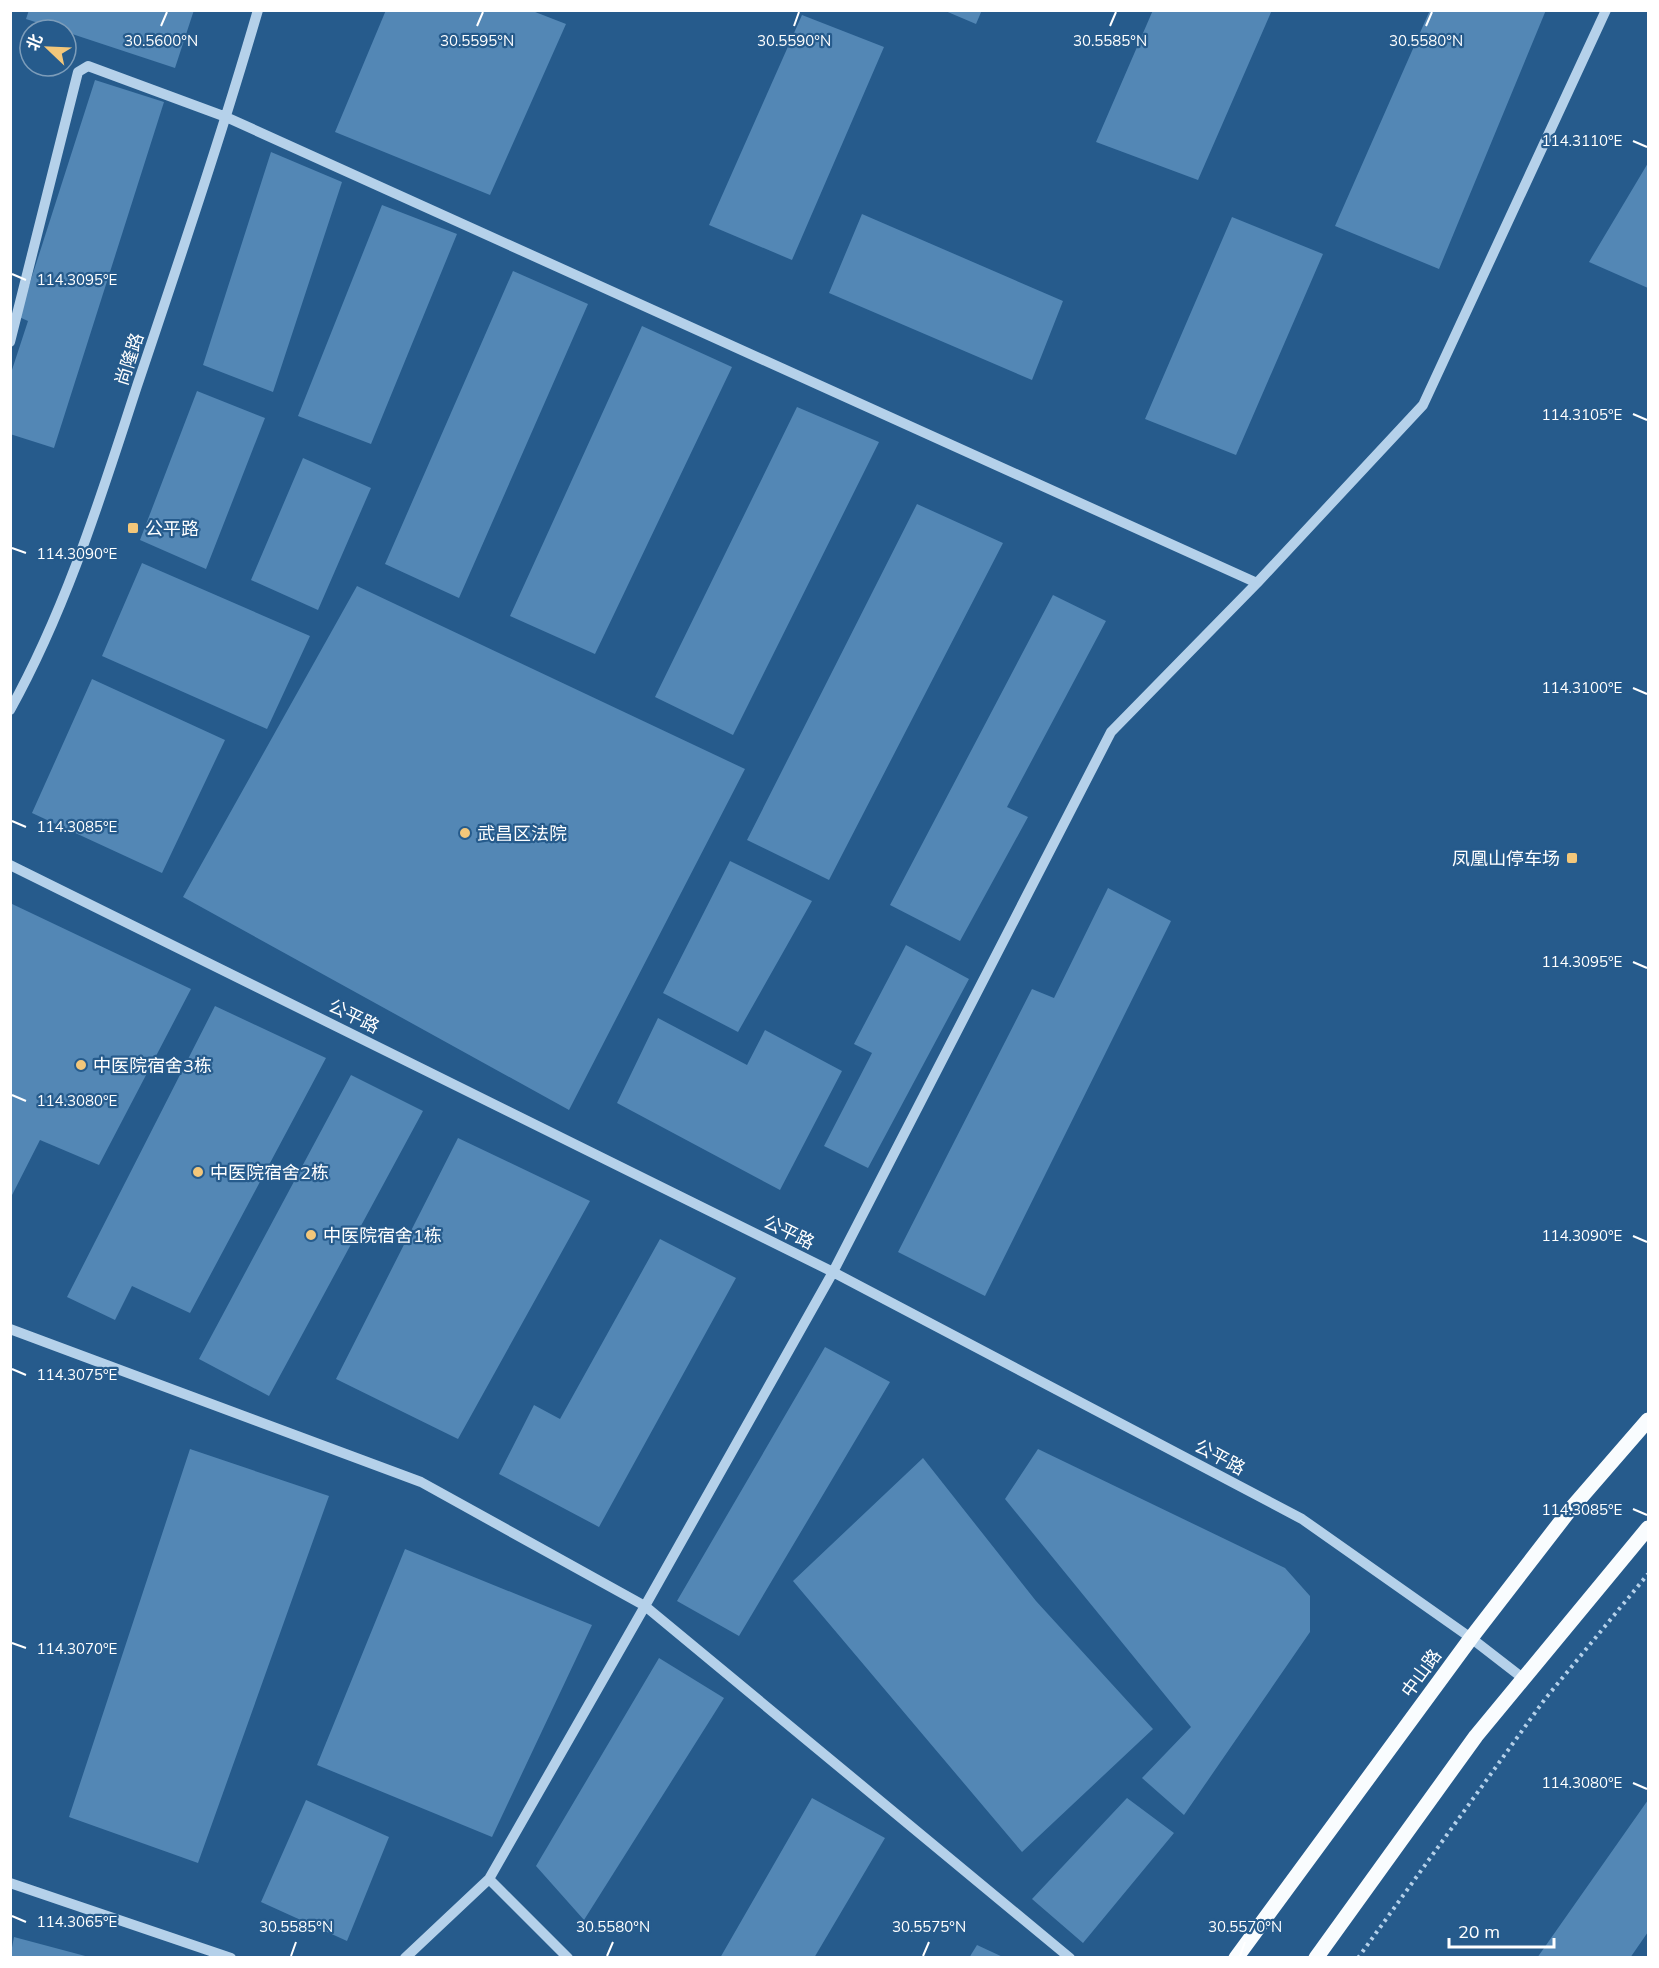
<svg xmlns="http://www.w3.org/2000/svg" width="1659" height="1968" font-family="Mulish,'Noto Sans SC',sans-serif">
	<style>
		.building { fill: #5387b5 }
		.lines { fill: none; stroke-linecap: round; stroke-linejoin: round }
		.path { stroke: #b5d1ea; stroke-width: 4; stroke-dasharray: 3 4.5; stroke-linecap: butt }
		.minor { stroke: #b5d1ea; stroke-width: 10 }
		.major { stroke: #f9fcfe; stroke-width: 15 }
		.ticks { fill: none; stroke: #fff; stroke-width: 2 }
		.poi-dot { fill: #f3c77a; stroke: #265b8c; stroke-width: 2 }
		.labels { text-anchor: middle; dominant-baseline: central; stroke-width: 4.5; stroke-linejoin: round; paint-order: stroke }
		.street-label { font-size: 18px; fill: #fff; stroke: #265b8c }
		.poi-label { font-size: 18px; fill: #fff; stroke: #265b8c; text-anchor: start }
		.ticks-label { font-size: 15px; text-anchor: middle; fill: #fff; stroke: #265b8c; stroke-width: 4.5; stroke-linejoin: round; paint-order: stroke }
	</style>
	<rect width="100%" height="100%" fill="#265b8c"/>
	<path class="building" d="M 29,10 L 194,10 L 175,68 L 66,32 L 66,30 L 60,30 L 26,19 Z
		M 386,10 L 530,10 L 566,24 L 490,195 L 335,132 Z
		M 943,10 L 982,10 L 976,24 Z
		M 1153,10 L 1272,10 L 1198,180 L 1096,142 Z
		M 1430,10 L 1546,10 L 1439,269 L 1335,226 Z
		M 802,15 L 884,47 L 792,260 L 709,225 Z
		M 95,80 L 164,102 L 54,448 L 10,434 L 10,376 L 28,321 L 19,317 Z
		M 271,152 L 342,182 L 273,392 L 203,365 Z
		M 1648,163 L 1648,288 L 1589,262 Z
		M 382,205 L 457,234 L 371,444 L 298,416 Z
		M 862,214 L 1063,301 L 1032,380 L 829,293 Z
		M 1232,217 L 1323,254 L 1236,455 L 1145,419 Z
		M 513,271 L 588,304 L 459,598 L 385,564 Z
		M 642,326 L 732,367 L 595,654 L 510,616 Z
		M 197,391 L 265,418 L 206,569 L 140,540 Z
		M 797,407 L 879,442 L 733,735 L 655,697 Z
		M 303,458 L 371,488 L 318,610 L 251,580 Z
		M 917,504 L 1003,543 L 829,880 L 747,840 Z
		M 142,563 L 310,636 L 267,729 L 102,656 Z
		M 357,586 L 745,769 L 569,1110 L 183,897 Z
		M 1053,595 L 1106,621 L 1007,807 L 1028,817 L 960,941 L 890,905 Z
		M 92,679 L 225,740 L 162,873 L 32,813 Z
		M 730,861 L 812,901 L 738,1032 L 663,993 Z
		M 1108,888 L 1171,921 L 985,1296 L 898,1252 L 1032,989 L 1054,998 Z
		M 10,903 L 191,989 L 99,1165 L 40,1140 L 10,1199 Z
		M 906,945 L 969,979 L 868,1168 L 824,1146 L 872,1053 L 854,1044 Z
		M 215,1006 L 326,1058 L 190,1313 L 132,1286 L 115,1320 L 67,1297 Z
		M 658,1018 L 747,1065 L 765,1030 L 842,1071 L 780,1190 L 617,1103 Z
		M 351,1075 L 423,1111 L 269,1396 L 199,1359 Z
		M 458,1138 L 590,1201 L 458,1439 L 336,1379 Z
		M 660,1239 L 736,1278 L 599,1527 L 499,1474 L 534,1405 L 560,1419 Z
		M 825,1347 L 890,1382 L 739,1636 L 677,1601 Z
		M 190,1449 L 329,1496 L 198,1863 L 69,1817 Z
		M 1038,1449 L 1285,1568 L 1310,1596 L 1310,1632 L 1184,1815 L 1142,1778 L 1191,1727 L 1005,1499 Z
		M 923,1458 L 1036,1601 L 1153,1729 L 1022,1852 L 793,1581 Z
		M 405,1549 L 592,1625 L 492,1837 L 317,1765 Z
		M 659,1658 L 724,1698 L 584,1920 L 536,1866 Z
		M 812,1798 L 885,1838 L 814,1958 L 720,1958 Z
		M 1127,1798 L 1174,1833 L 1083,1943 L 1032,1899 Z
		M 306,1800 L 389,1837 L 347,1941 L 261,1902 Z
		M 1648,1800 L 1648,1932 L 1630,1958 L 1537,1958 Z
		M 14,1937 L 89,1957 L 89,1958 L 10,1958 Z
		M 977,1945 L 1005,1958 L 969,1958 Z"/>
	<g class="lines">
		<path class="path" d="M 1358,1958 L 1545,1699 L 1648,1574"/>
		<path class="minor" d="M 10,342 L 78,72 L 88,66 L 226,117 L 1257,583 L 1423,405 L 1606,10
			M 10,710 C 67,607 101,496 137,386 C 179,261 221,137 258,10
			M 10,865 L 833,1272 L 1302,1519 L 1471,1638 L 1524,1679
			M 10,1329 L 421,1482 L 645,1606 L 489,1879 L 568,1958
			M 10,1883 L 231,1958
			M 405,1958 L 489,1879
			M 1070,1958 L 645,1606 L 833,1272 L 1111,732 L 1257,583"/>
		<path class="major" d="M 1236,1958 L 1471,1638 L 1569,1511 L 1648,1420
			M 1316,1958 L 1476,1736 L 1648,1528"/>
	</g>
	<path class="ticks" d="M 161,26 L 167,12M 477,26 L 483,12M 794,26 L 799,12M 1110,26 L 1116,12M 1426,26 L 1432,12M 1633,141 L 1647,147M 12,274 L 26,280M 1633,414 L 1647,420M 12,548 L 26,553M 1633,688 L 1647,694M 12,821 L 26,827M 1633,962 L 1647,968M 12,1095 L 26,1101M 1633,1236 L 1647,1242M 12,1369 L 26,1375M 1633,1509 L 1647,1515M 12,1643 L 26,1648M 1633,1783 L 1647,1789M 12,1916 L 26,1922M 291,1956 L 296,1942M 607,1956 L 613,1942M 923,1956 L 929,1942M 1240,1956 L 1245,1942"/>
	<g class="poi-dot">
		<rect x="127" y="522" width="12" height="12" rx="3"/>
		<circle cx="465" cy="833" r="6"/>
		<rect x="1566" y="852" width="12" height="12" rx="3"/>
		<circle cx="81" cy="1065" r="6"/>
		<circle cx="198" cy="1172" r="6"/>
		<circle cx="311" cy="1235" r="6"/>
	</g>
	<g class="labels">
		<g class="street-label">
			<text transform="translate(129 359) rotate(-72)">尚隆路</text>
			<text transform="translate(354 1016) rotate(26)">公平路</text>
			<text transform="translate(789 1232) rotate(26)">公平路</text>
			<text transform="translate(1220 1457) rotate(28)">公平路</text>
			<text transform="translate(1421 1673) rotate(-54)">中山路</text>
		</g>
		<g class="poi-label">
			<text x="145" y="528">公平路</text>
			<text x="477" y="833">武昌区法院</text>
			<text x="1560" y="858" text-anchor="end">凤凰山停车场</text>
			<text x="93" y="1065">中医院宿舍3栋</text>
			<text x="210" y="1172">中医院宿舍2栋</text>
			<text x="323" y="1235">中医院宿舍1栋</text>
		</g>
	</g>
	<g class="ticks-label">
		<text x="1110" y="46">30.5585°N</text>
		<text x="1426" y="46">30.5580°N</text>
		<text x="161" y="46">30.5600°N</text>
		<text x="477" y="46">30.5595°N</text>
		<text x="794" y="46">30.5590°N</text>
		<text x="1582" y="146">114.3110°E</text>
		<text x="77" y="285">114.3095°E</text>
		<text x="1582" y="420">114.3105°E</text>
		<text x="77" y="559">114.3090°E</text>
		<text x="1582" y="693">114.3100°E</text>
		<text x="77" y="832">114.3085°E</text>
		<text x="1582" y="967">114.3095°E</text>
		<text x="77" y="1106">114.3080°E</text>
		<text x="1582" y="1241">114.3090°E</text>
		<text x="77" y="1380">114.3075°E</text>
		<text x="1582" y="1515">114.3085°E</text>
		<text x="77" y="1654">114.3070°E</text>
		<text x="1582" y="1788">114.3080°E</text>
		<text x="77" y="1927">114.3065°E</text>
		<text x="296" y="1932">30.5585°N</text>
		<text x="613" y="1932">30.5580°N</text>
		<text x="929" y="1932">30.5575°N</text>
		<text x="1245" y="1932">30.5570°N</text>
	</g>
	<rect width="1659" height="1968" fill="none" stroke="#ffffff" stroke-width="24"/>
	<g transform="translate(48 48) rotate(293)"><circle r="28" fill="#265b8c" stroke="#7d9dba" stroke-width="1.5"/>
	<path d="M0-4.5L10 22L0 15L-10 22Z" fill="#f3c77a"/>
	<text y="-9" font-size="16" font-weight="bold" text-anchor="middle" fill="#ffffff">北</text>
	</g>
	<path d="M1449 1938v9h105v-9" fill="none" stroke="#ffffff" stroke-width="3"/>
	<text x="1458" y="1938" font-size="18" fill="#ffffff" stroke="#265b8c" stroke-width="4.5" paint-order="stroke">20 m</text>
</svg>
